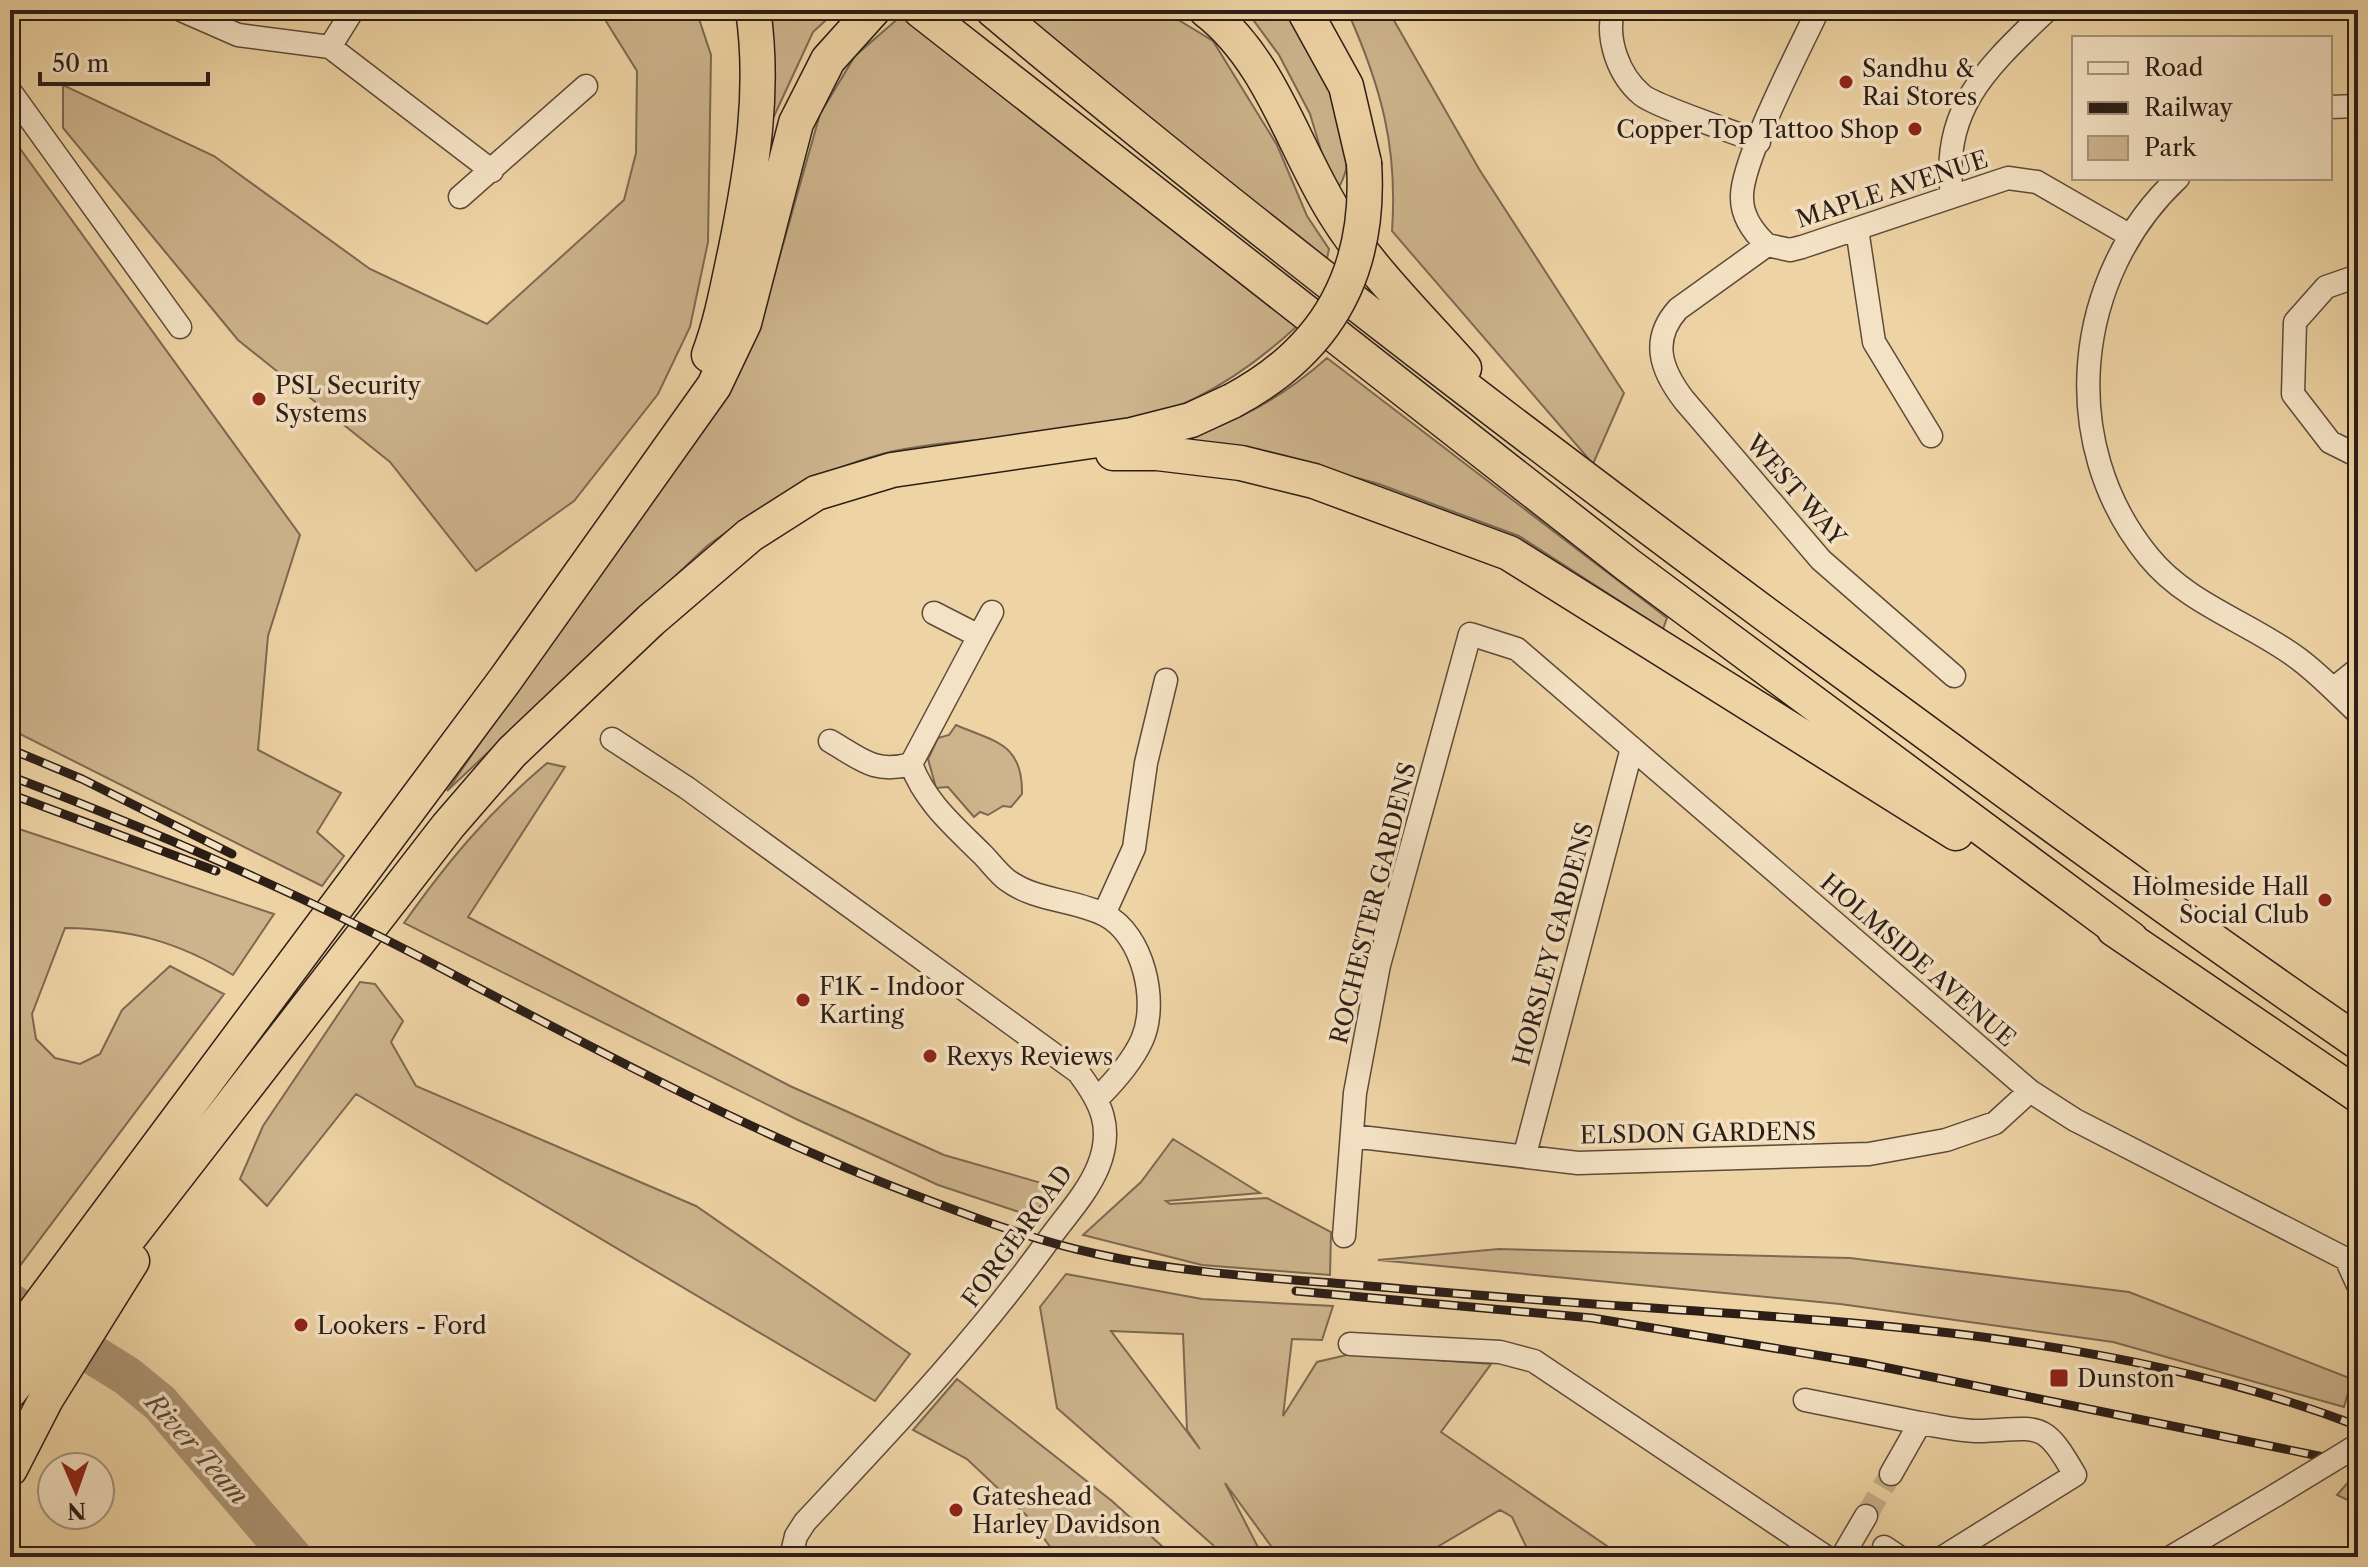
<svg xmlns="http://www.w3.org/2000/svg" width="2368" height="1567" font-family="'Libre Caslon Text',serif">
	<style>
		.green { fill: #cdb48c; stroke: #7c6952; stroke-width: 2; fill-rule: evenodd }
		.lines { fill: none; stroke-linecap: round; stroke-linejoin: round }
		.river { stroke: #ac9574; stroke-width: 40 }
		.minor-tunnel { stroke: #c7af88; stroke-width: 22; stroke-dasharray: 22 11; stroke-linecap: butt }
		.minor-casing { stroke: #5c4b3a; stroke-width: 25 }
		.highway-casing { stroke: #2c1e17; stroke-width: 37 }
		.minor { stroke: #f4e2c4; stroke-width: 22 }
		.highway { stroke: #eed3a4; stroke-width: 34 }
		.rail-casing { stroke: #2c1e17; stroke-width: 9 }
		.rail { stroke: #f4e2c4; stroke-width: 6; stroke-dasharray: 18; stroke-linecap: butt }
		.minor-bridge-casing { stroke: #5c4b3a; stroke-width: 25; stroke-linecap: butt }
		.highway-bridge-casing { stroke: #2c1e17; stroke-width: 37; stroke-linecap: butt }
		.minor-bridge { stroke: #f4e2c4; stroke-width: 22 }
		.highway-bridge { stroke: #eed3a4; stroke-width: 34 }
		.poi-dot { fill: #8f2418; stroke: #f4e2c4; stroke-width: 3 }
		.labels { text-anchor: middle; dominant-baseline: central; stroke-width: 7; stroke-linejoin: round; paint-order: stroke }
		.poi-label { font-size: 24px; fill: #2c1e17; stroke: #f4e2c4; text-anchor: start }
		.street-label { font-size: 24px; fill: #2c1e17; stroke: #f4e2c4 }
		.water-label { font-size: 26px; font-style: italic; fill: #594838; stroke: #f4e2c4 }
	</style>
	<rect width="100%" height="100%" fill="#eed3a4"/>
	<filter id="stains"><feTurbulence type="fractalNoise" baseFrequency=".0025" numOctaves="4"/><feColorMatrix values="0 0 0 0 .2 0 0 0 0 .09 0 0 0 0 .02 0 0 0 .5 -.17"/></filter>
	<radialGradient id="worn" r=".72"><stop offset=".6" stop-color="#630" stop-opacity="0"/><stop offset="1" stop-color="#630" stop-opacity=".3"/></radialGradient>
	<path class="green" d="M 599,10 L 696,10 L 711,55 L 708,242 L 690,327 L 658,394 L 574,501 L 476,571 L 390,462 L 238,340 L 63,128 L 63,85 L 214,156 L 370,269 L 487,324 L 624,200 L 636,153 L 637,71 Z
		M 768,10 L 837,10 L 813,32 L 769,127 Z
		M 1020,10 L 1162,10 L 1213,41 L 1277,145 L 1307,216 L 1329,249 L 1326,263 Z
		M 1246,10 L 1285,10 C 1313,58 1376,141 1334,194 L 1310,114 L 1279,55 Z
		M 1347,10 L 1388,10 L 1479,169 L 1624,393 L 1593,464 L 1392,231 C 1398,147 1381,86 1347,10 Z
		M 901,16 L 1296,327 C 1245,374 1186,412 1117,425 C 1044,439 968,436 894,451 C 824,467 764,504 707,546 L 447,791 L 581,596 L 769,294 L 820,114 L 855,56 Z
		M 10,129 L 21,150 L 300,535 L 268,636 L 258,750 L 341,793 L 317,832 L 344,856 L 322,886 L 10,729 Z
		M 1327,358 L 1667,618 L 1663,629 L 1519,536 L 1379,484 L 1288,459 L 1184,439 C 1239,421 1283,397 1327,358 Z
		M 956,725 C 995,742 1023,743 1022,794 L 1011,807 L 1003,806 L 988,815 L 980,812 L 974,817 L 948,787 L 936,788 L 928,759 L 938,738 L 949,735 Z
		M 547,763 L 565,767 L 468,917 L 790,1086 L 944,1155 L 1052,1186 L 1034,1217 L 938,1185 L 796,1119 L 404,923 C 448,861 488,813 547,763 Z
		M 10,826 L 274,914 L 233,975 C 176,941 131,929 65,928 L 32,1014 L 36,1039 L 55,1058 L 80,1064 L 100,1054 L 122,1010 L 170,966 L 224,994 L 10,1279 Z
		M 360,982 L 375,984 L 403,1021 L 391,1042 L 416,1086 L 696,1206 L 910,1354 L 875,1401 L 356,1094 L 267,1206 L 240,1179 L 263,1126 Z
		M 1173,1139 L 1260,1193 L 1166,1201 L 1170,1204 L 1267,1198 L 1331,1232 L 1330,1275 L 1202,1265 L 1083,1235 L 1141,1182 Z
		M 1499,1249 L 1850,1258 L 2129,1292 L 2352,1379 L 2344,1407 L 2113,1342 L 1840,1304 L 1378,1260 Z
		M 1066,1274 L 1202,1299 L 1333,1306 L 1322,1340 L 1292,1339 L 1283,1416 L 1317,1362 L 1351,1354 L 1491,1364 L 1441,1432 L 1623,1557 L 1531,1557 L 1512,1517 L 1500,1510 L 1420,1557 L 1279,1557 L 1225,1483 L 1263,1557 L 1219,1557 L 1213,1545 L 1057,1408 L 1040,1307 ZM 1111,1331 L 1183,1334 L 1187,1430 L 1200,1449 Z
		M 957,1379 L 1112,1501 L 1174,1557 L 1058,1557 L 1026,1515 L 967,1459 L 913,1430 Z
		M 2351,1479 L 2358,1481 L 2358,1505 L 2337,1495 Z"/>
	<g class="lines">
		<path class="river" d="M 10,1303 L 127,1376 L 160,1403 L 292,1557"/>
		<path class="minor-tunnel" d="M 1866,1516 L 1891,1474"/>
		<g class="minor-casing">
			<path id="minor" d="M 181,10 L 238,35 L 330,47 L 492,171
				M 1613,10 C 1606,39 1618,75 1642,95 C 1657,107 1735,132 1759,142
				M 330,47 L 353,10
				M 10,91 L 180,327
				M 2330,107 L 2358,106
				M 2178,178 C 2073,276 2056,444 2149,557 C 2188,605 2252,623 2300,660 C 2320,675 2339,695 2358,713
				M 1952,196 C 1940,108 1989,66 2047,10
				M 460,197 L 586,86
				M 1857,229 L 1874,342 L 1931,436
				M 1767,245 C 1753,232 1742,217 1742,198 C 1740,163 1800,48 1818,10
				M 2358,276 L 2326,287 L 2295,322 L 2293,394 L 2330,442 L 2358,456
				M 979,636 L 992,612
				M 1954,676 L 1821,560 L 1684,400 C 1661,370 1650,340 1678,309 L 1767,245 L 1790,250 L 1802,247 L 2008,178 L 2037,182 L 2129,235
				M 2333,689 L 2358,669
				M 612,739 L 687,788 L 1078,1072 C 1101,1102 1114,1128 1098,1167 C 1087,1194 1063,1219 1047,1242 C 974,1343 889,1432 805,1522 L 796,1536 L 791,1557
				M 830,741 C 861,759 874,774 911,764 C 925,802 954,826 982,854 C 990,862 998,873 1007,880 C 1037,902 1074,899 1105,915 C 1143,934 1159,1002 1142,1040 C 1132,1062 1115,1081 1098,1098
				M 911,764 L 979,636 L 934,613
				M 1104,914 L 1134,848 L 1146,763 L 1166,680
				M 1352,1136 L 1578,1163 L 1869,1154 L 1946,1140 L 1995,1123 L 2030,1091
				M 1525,1154 L 1632,748
				M 1344,1236 L 1355,1093 L 1379,965 L 1470,634 L 1517,649 L 2030,1091 L 2075,1120 L 2346,1259 L 2358,1285
				M 1350,1344 L 1500,1352 L 1534,1361 L 1826,1557
				M 1805,1400 L 1920,1423
				M 1891,1474 L 1920,1423 C 1940,1426 1963,1432 1983,1431 C 2041,1428 2044,1421 2075,1475 L 1943,1557
				M 1884,1547 L 1899,1557
				M 1842,1557 L 1866,1516
				M 2171,1557 L 2276,1495"/>
		</g>
		<g class="highway-casing">
			<path id="highway" d="M 920,10 L 1628,565 L 2131,939
				M 993,10 C 1245,222 1507,422 1772,619 C 1966,762 2159,905 2358,1042
				M 1206,10 C 1270,59 1293,146 1334,212 C 1369,269 1419,317 1464,368
				M 1304,10 L 1346,86 L 1364,163
				M 709,355 C 722,320 728,285 736,248 C 752,169 765,90 753,10
				M 1113,453 L 1157,453 L 1241,463 L 1314,481 L 1509,553 L 1956,833
				M 2114,929 L 2358,1095
				M 10,1345 L 505,680 L 714,386 L 744,323 L 796,123 L 828,60 L 873,10
				M 10,1391 L 448,826 L 512,752 L 651,620 L 750,535 L 816,493 L 892,470 L 1132,435 L 1191,420 L 1232,401
				M 10,1469 L 46,1399 L 132,1261"/>
		</g>
		<use href="#minor" class="minor"/>
		<use href="#highway" class="highway"/>
		<g class="rail-casing">
			<path id="rail" d="M 10,749 L 82,779 L 232,854
				M 10,776 C 149,829 285,887 418,956 C 582,1042 746,1132 920,1197 C 978,1219 1036,1241 1097,1254 C 1186,1274 1277,1278 1368,1286 C 1462,1294 1557,1302 1652,1308 C 1888,1324 2135,1340 2358,1426
				M 10,794 L 216,871
				M 1296,1291 L 1592,1318 L 1864,1363 L 2358,1464"/>
		</g>
		<use href="#rail" class="rail"/>
		<g class="minor-bridge-casing">
			<path id="minor-bridge" d="M 2276,1495 L 2358,1445"/>
		</g>
		<g class="highway-bridge-casing">
			<path id="highway-bridge" d="M 1232,401 C 1328,350 1371,271 1364,163"/>
		</g>
		<use href="#minor-bridge" class="minor-bridge"/>
		<use href="#highway-bridge" class="highway-bridge"/>
	</g>
	<g class="poi-dot">
		<circle cx="1846" cy="82" r="8"/>
		<circle cx="1915" cy="129" r="8"/>
		<circle cx="259" cy="399" r="8"/>
		<circle cx="2325" cy="900" r="8"/>
		<circle cx="803" cy="1000" r="8"/>
		<circle cx="930" cy="1056" r="8"/>
		<circle cx="301" cy="1325" r="8"/>
		<rect x="2049" y="1368" width="20" height="20" rx="4"/>
		<circle cx="956" cy="1510" r="8"/>
	</g>
	<g class="labels">
		<g class="poi-label">
			<text x="1862" y="68">Sandhu &amp;<tspan x="1862" dy="28">Rai Stores</tspan></text>
			<text x="1899" y="129" text-anchor="end">Copper Top Tattoo Shop</text>
			<text x="275" y="385">PSL Security<tspan x="275" dy="28">Systems</tspan></text>
			<text x="2309" y="886" text-anchor="end">Holmeside Hall<tspan x="2309" dy="28">Social Club</tspan></text>
			<text x="819" y="986">F1K - Indoor<tspan x="819" dy="28">Karting</tspan></text>
			<text x="946" y="1056">Rexys Reviews</text>
			<text x="317" y="1325">Lookers - Ford</text>
			<text x="2077" y="1378">Dunston</text>
			<text x="972" y="1496">Gateshead<tspan x="972" dy="28">Harley Davidson</tspan></text>
		</g>
		<g class="street-label">
			<text transform="translate(1892 189) rotate(-18)">MAPLE AVENUE</text>
			<text transform="translate(1796 490) rotate(49)">WEST WAY</text>
			<text transform="translate(1373 903) rotate(-76)">ROCHESTER GARDENS</text>
			<text transform="translate(1553 944) rotate(-75)">HORSLEY GARDENS</text>
			<text transform="translate(1918 960) rotate(41)">HOLMSIDE AVENUE</text>
			<text transform="translate(1698 1133) rotate(-1)">ELSDON GARDENS</text>
			<text transform="translate(1017 1236) rotate(-54)">FORGE ROAD</text>
		</g>
		<g class="water-label">
			<text transform="translate(197 1449) rotate(48)">River Team</text>
		</g>
	</g>
	<rect width="2368" height="1567" fill="none" stroke="#eed3a4" stroke-width="40"/>
	<rect x="12" y="12" width="2344" height="1543" fill="none" stroke="#2c1e17" stroke-width="4"/>
	<rect x="20" y="20" width="2328" height="1527" fill="none" stroke="#2c1e17" stroke-width="2"/>
	<rect x="2072" y="36" width="260" height="144" fill="#f4e2c4" stroke="#a4947f" stroke-width="2"/>
	<rect x="2088" y="62" width="40" height="12" fill="#f4e2c4" stroke="#a4947f" stroke-width="2"/>
	<text x="2144" y="76" font-size="24" fill="#2c1e17">Road</text>
	<rect x="2088" y="102" width="40" height="12" fill="#2c1e17" stroke="#a4947f" stroke-width="2"/>
	<text x="2144" y="116" font-size="24" fill="#2c1e17">Railway</text>
	<rect x="2088" y="136" width="40" height="24" fill="#cdb48c" stroke="#a4947f" stroke-width="2"/>
	<text x="2144" y="156" font-size="24" fill="#2c1e17">Park</text>
	<g transform="translate(76 1491) rotate(178)"><circle r="38" fill="#f4e2c4" stroke="#a4947f" stroke-width="2"/>
	<path d="M0-6L14 30L0 20L-14 30Z" fill="#8f2418"/>
	<text y="-12" font-size="22" font-weight="bold" text-anchor="middle" fill="#2c1e17">N</text>
	</g>
	<path d="M40 72v12h168v-12" fill="none" stroke="#2c1e17" stroke-width="4"/>
	<text x="52" y="72" font-size="24" fill="#2c1e17" stroke="#f4e2c4" stroke-width="6" paint-order="stroke">50 m</text>
	<rect width="100%" height="100%" filter="url(#stains)"/>
	<rect width="100%" height="100%" fill="url(#worn)"/>
</svg>
